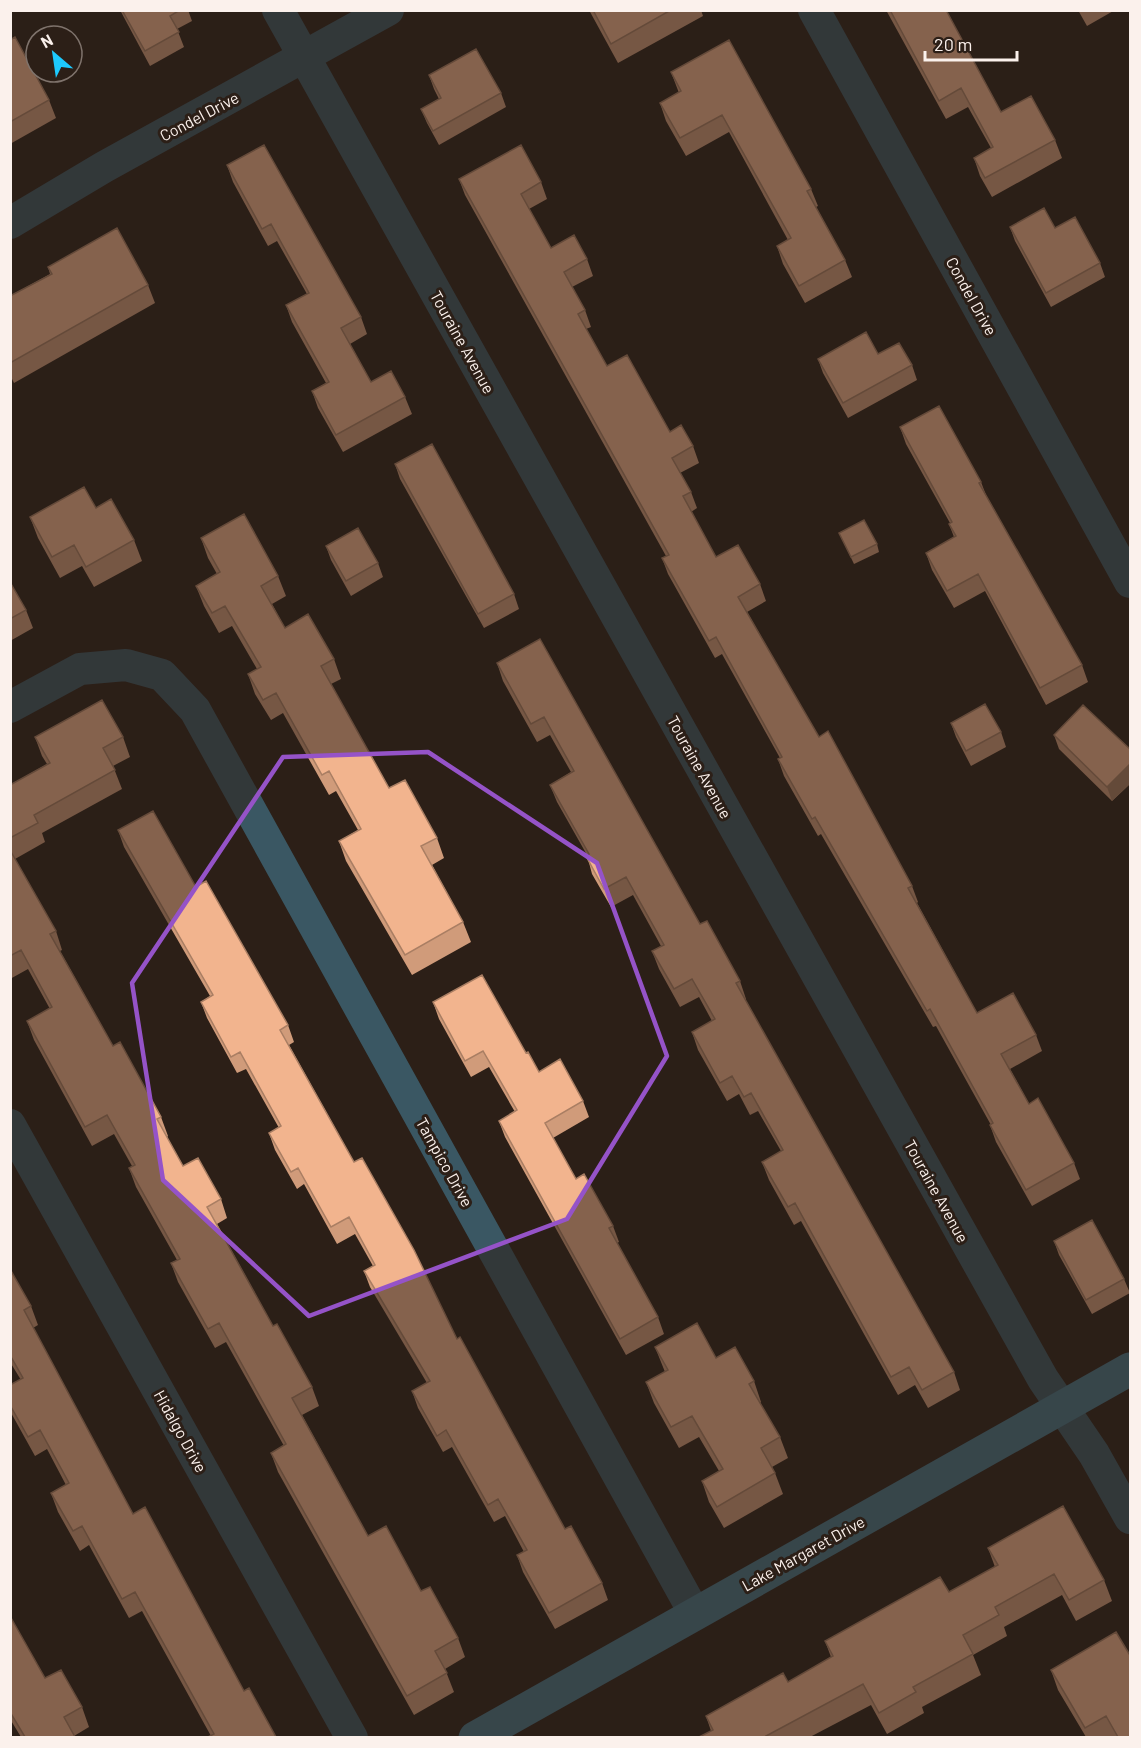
<svg xmlns="http://www.w3.org/2000/svg" width="1141" height="1748" font-family="Barlow,sans-serif">
	<style>
		.lines { fill: none; stroke-linecap: round; stroke-linejoin: round }
		.street { stroke: #3a5763; stroke-width: 32 }
		.secondary { stroke: #457588; stroke-width: 33 }
		.wall { fill: #d09b7a }
		.shaded-wall { fill: #a97e63 }
		.building { fill: #f2b48e; stroke: #a97e63; stroke-width: 1.5 }
		.marked { fill: none; stroke: #9553c8; stroke-width: 4.5; stroke-linejoin: round }
		.labels { text-anchor: middle; dominant-baseline: central; stroke-width: 6; stroke-linejoin: round; paint-order: stroke }
		.street-label { font-size: 16px; fill: #fbf1ec; stroke: #2c1f17 }
	</style>
	<rect width="100%" height="100%" fill="#2c1f17"/>
	<g class="lines">
		<path class="street" d="M 278,10 L 1043,1379 L 1094,1454 L 1130,1518
			M 814,10 L 1130,582
			M 10,223 L 104,167 L 388,10
			M 10,707 L 80,669 L 126,665 L 162,675 L 195,710 L 695,1614
			M 10,1125 L 352,1738"/>
		<path class="secondary" d="M 475,1738 L 1130,1369"/>
	</g>
	<path class="wall" d="M 120,10 L 188,10 L 192,21 L 177,29 L 184,47 L 150,66 Z
		M 589,10 L 701,10 L 703,16 L 618,63 Z
		M 886,10 L 946,10 L 1001,112 L 1055,140 L 1062,158 L 992,197 L 980,176 L 974,158 L 991,148 L 968,107 L 946,119 Z
		M 1078,10 L 1115,10 L 1087,26 Z
		M 10,40 L 49,100 L 56,118 L 10,144 Z
		M 671,72 L 811,189 L 818,206 L 816,207 L 845,260 L 852,277 L 805,303 L 783,264 L 777,246 L 788,240 L 729,132 L 686,156 L 666,121 L 660,103 L 679,93 Z
		M 429,75 L 501,93 L 506,107 L 439,145 L 427,123 L 421,109 L 439,99 L 434,89 Z
		M 227,165 L 361,317 L 367,334 L 350,344 L 371,382 L 405,397 L 412,414 L 343,452 L 318,408 L 312,391 L 326,383 L 292,322 L 286,305 L 307,294 L 277,241 L 268,246 L 233,182 Z
		M 459,179 L 541,182 L 547,199 L 529,209 L 551,248 L 587,259 L 593,276 L 572,287 L 585,310 L 591,327 L 586,329 L 607,366 L 670,432 L 693,446 L 699,463 L 680,473 L 691,492 L 697,508 L 691,512 L 716,557 L 760,584 L 766,601 L 747,612 L 819,737 L 912,886 L 918,902 L 917,903 L 977,1013 L 1036,1035 L 1042,1051 L 1010,1069 L 1029,1104 L 1074,1163 L 1080,1179 L 1032,1206 L 996,1142 L 990,1125 L 991,1125 L 936,1026 L 933,1027 L 821,834 L 818,836 L 784,776 L 778,759 L 780,758 L 722,654 L 715,658 L 668,574 L 662,558 L 666,556 L 465,195 Z
		M 1010,227 L 1055,228 L 1100,263 L 1105,277 L 1051,307 L 1015,241 Z
		M 48,267 L 148,285 L 155,303 L 14,383 L 12,379 L 10,379 L 10,296 L 50,274 Z
		M 818,359 L 912,365 L 917,380 L 848,418 L 823,373 Z
		M 900,427 L 981,482 L 986,495 L 1082,665 L 1088,682 L 1046,705 L 985,591 L 954,608 L 932,570 L 926,553 L 954,537 L 949,524 L 950,523 L 906,444 Z
		M 395,464 L 514,594 L 519,609 L 484,628 L 400,479 Z
		M 96,508 L 134,540 L 142,561 L 94,587 L 82,566 L 60,578 L 38,538 L 30,517 Z
		M 839,533 L 877,544 L 879,552 L 854,564 Z
		M 201,538 L 278,576 L 286,596 L 272,604 L 285,628 L 334,659 L 341,679 L 331,684 L 389,788 L 437,838 L 444,858 L 432,865 L 463,922 L 471,942 L 412,975 L 346,861 L 339,841 L 358,830 L 336,791 L 329,795 L 283,713 L 271,720 L 255,694 L 248,674 L 257,669 L 232,626 L 219,633 L 204,606 L 196,586 L 217,574 L 208,558 Z
		M 326,546 L 378,563 L 383,577 L 351,596 L 331,560 Z
		M 10,582 L 26,610 L 33,628 L 10,641 Z
		M 540,639 L 700,924 L 740,981 L 746,999 L 745,1000 L 954,1372 L 960,1390 L 928,1408 L 915,1385 L 898,1395 L 801,1221 L 794,1225 L 769,1180 L 762,1162 L 781,1151 L 758,1111 L 750,1115 L 739,1094 L 727,1101 L 698,1050 L 692,1032 L 712,1021 L 699,997 L 680,1007 L 659,969 L 652,951 L 661,946 L 633,895 L 611,907 L 592,874 L 587,855 L 557,802 L 550,785 L 571,772 L 550,735 L 537,742 L 503,681 L 497,663 Z
		M 951,723 L 1001,732 L 1006,747 L 971,766 L 956,737 Z
		M 1054,735 L 1131,750 L 1131,783 L 1112,801 L 1059,749 Z
		M 35,737 L 123,737 L 130,757 L 113,766 L 122,789 L 42,833 L 45,842 L 15,859 L 56,931 L 62,950 L 60,951 L 113,1046 L 161,1117 L 168,1136 L 167,1137 L 183,1166 L 221,1199 L 227,1218 L 217,1224 L 273,1326 L 312,1387 L 319,1406 L 302,1415 L 368,1536 L 421,1591 L 458,1638 L 465,1657 L 445,1669 L 454,1692 L 414,1715 L 278,1472 L 271,1453 L 284,1446 L 226,1342 L 215,1348 L 178,1282 L 171,1263 L 177,1260 L 136,1187 L 129,1168 L 132,1166 L 114,1134 L 92,1146 L 34,1040 L 27,1021 L 50,1009 L 28,969 L 10,979 L 10,785 L 47,764 L 42,756 Z
		M 118,830 L 196,887 L 288,1025 L 294,1042 L 289,1045 L 354,1162 L 457,1339 L 565,1529 L 602,1583 L 608,1600 L 555,1629 L 523,1572 L 517,1555 L 524,1552 L 505,1516 L 494,1522 L 452,1447 L 443,1452 L 418,1408 L 412,1391 L 427,1383 L 370,1287 L 364,1271 L 373,1266 L 355,1234 L 337,1244 L 304,1184 L 297,1189 L 275,1150 L 269,1133 L 279,1128 L 246,1069 L 237,1073 L 207,1018 L 201,1002 L 210,996 L 124,847 Z
		M 433,1002 L 526,1053 L 539,1072 L 583,1101 L 589,1117 L 553,1138 L 576,1179 L 613,1226 L 619,1242 L 617,1243 L 658,1317 L 664,1334 L 626,1355 L 505,1137 L 499,1121 L 515,1112 L 489,1067 L 471,1077 L 439,1019 Z
		M 1054,1241 L 1124,1279 L 1130,1293 L 1092,1314 L 1059,1255 Z
		M 10,1269 L 31,1306 L 38,1325 L 33,1328 L 133,1514 L 244,1691 L 276,1737 L 211,1736 L 142,1611 L 129,1618 L 89,1545 L 80,1551 L 58,1512 L 51,1493 L 66,1485 L 47,1449 L 35,1456 L 10,1411 L 10,1385 L 21,1380 L 10,1362 Z
		M 655,1347 L 716,1358 L 754,1381 L 761,1402 L 760,1403 L 780,1437 L 788,1458 L 772,1467 L 775,1473 L 783,1494 L 724,1528 L 709,1502 L 702,1481 L 719,1471 L 699,1437 L 679,1448 L 654,1403 L 646,1382 L 665,1372 Z
		M 988,1548 L 1104,1580 L 1112,1601 L 1076,1621 L 1062,1595 L 1004,1627 L 1007,1636 L 973,1655 L 981,1675 L 922,1707 L 924,1713 L 887,1734 L 871,1705 L 810,1737 L 699,1737 L 711,1731 L 706,1716 L 788,1682 L 831,1657 L 825,1641 L 949,1592 L 995,1567 Z
		M 10,1616 L 45,1678 L 82,1707 L 89,1727 L 74,1736 L 75,1737 L 21,1737 L 10,1719 Z
		M 1051,1670 L 1131,1737 L 1086,1737 L 1058,1690 Z"/>
	<path class="shaded-wall" d="M 1131,763 L 1131,783 L 1112,801 L 1107,787 Z"/>
	<path class="building" d="M 122,10 L 180,10 L 170,16 L 179,32 L 145,51 Z
		M 593,10 L 671,10 L 611,44 Z
		M 890,10 L 946,10 L 1001,112 L 1031,96 L 1055,140 L 985,178 L 974,158 L 993,147 L 961,88 L 939,101 Z
		M 15,37 L 49,100 L 10,122 L 10,40 Z
		M 729,40 L 811,189 L 807,191 L 845,260 L 799,286 L 777,246 L 791,238 L 722,115 L 680,138 L 660,103 L 681,91 L 671,72 Z
		M 476,49 L 501,93 L 433,131 L 421,109 L 441,98 L 429,75 Z
		M 264,145 L 361,317 L 341,328 L 371,382 L 391,371 L 405,397 L 336,435 L 312,391 L 329,382 L 286,305 L 309,293 L 271,224 L 262,229 L 227,165 Z
		M 521,145 L 541,182 L 521,194 L 551,248 L 574,235 L 587,259 L 564,272 L 585,310 L 578,314 L 607,366 L 627,355 L 670,432 L 681,425 L 693,446 L 672,458 L 691,492 L 683,496 L 716,557 L 738,545 L 760,584 L 738,597 L 819,737 L 828,731 L 912,886 L 908,888 L 977,1013 L 1013,993 L 1036,1035 L 1001,1054 L 1029,1104 L 1038,1098 L 1074,1163 L 1026,1190 L 990,1125 L 993,1123 L 930,1009 L 927,1011 L 815,817 L 812,819 L 778,759 L 782,757 L 716,637 L 709,641 L 662,558 L 669,555 L 459,179 Z
		M 1044,208 L 1055,228 L 1075,217 L 1100,263 L 1046,293 L 1010,227 Z
		M 117,228 L 148,285 L 10,363 L 10,296 L 52,274 L 48,267 Z
		M 866,332 L 878,354 L 899,343 L 912,365 L 843,403 L 818,359 Z
		M 939,406 L 981,482 L 979,483 L 1082,665 L 1040,688 L 978,574 L 947,591 L 926,553 L 956,536 L 949,524 L 952,522 L 900,427 Z
		M 432,444 L 514,594 L 478,614 L 395,464 Z
		M 84,487 L 96,508 L 111,499 L 134,540 L 86,567 L 74,545 L 52,557 L 30,517 Z
		M 244,514 L 278,576 L 261,586 L 285,628 L 308,614 L 334,659 L 321,666 L 389,788 L 405,780 L 437,838 L 421,846 L 463,922 L 405,955 L 339,841 L 361,829 L 329,771 L 322,775 L 276,693 L 263,700 L 248,674 L 261,667 L 225,606 L 212,613 L 196,586 L 220,572 L 201,538 Z
		M 864,520 L 877,544 L 851,557 L 839,533 Z
		M 358,528 L 378,563 L 346,581 L 326,546 Z
		M 10,582 L 26,610 L 10,619 Z
		M 540,639 L 700,924 L 707,921 L 740,981 L 736,983 L 954,1372 L 922,1390 L 909,1367 L 891,1377 L 795,1203 L 788,1207 L 762,1162 L 783,1150 L 751,1093 L 744,1097 L 732,1076 L 720,1083 L 692,1032 L 715,1019 L 692,979 L 674,989 L 652,951 L 664,945 L 626,877 L 604,889 L 586,856 L 589,854 L 550,785 L 574,771 L 544,717 L 531,724 L 497,663 Z
		M 102,700 L 123,737 L 103,748 L 115,770 L 34,815 L 38,823 L 10,838 L 10,785 L 50,763 L 35,737 Z
		M 985,704 L 1001,732 L 966,751 L 951,723 Z
		M 1083,705 L 1131,750 L 1131,763 L 1107,787 L 1054,735 Z
		M 153,811 L 196,887 L 206,881 L 288,1025 L 280,1030 L 354,1162 L 362,1158 L 414,1250 L 457,1339 L 460,1337 L 565,1529 L 571,1526 L 602,1583 L 549,1613 L 517,1555 L 527,1550 L 498,1499 L 488,1505 L 446,1430 L 437,1436 L 412,1391 L 430,1381 L 364,1271 L 375,1265 L 349,1217 L 331,1227 L 298,1168 L 291,1172 L 269,1133 L 281,1126 L 240,1052 L 231,1057 L 201,1002 L 213,995 L 118,830 Z
		M 10,850 L 56,931 L 50,934 L 113,1046 L 120,1042 L 161,1117 L 157,1119 L 183,1166 L 198,1158 L 221,1199 L 207,1207 L 273,1326 L 277,1324 L 312,1387 L 292,1398 L 368,1536 L 386,1526 L 421,1591 L 430,1587 L 458,1638 L 435,1651 L 447,1673 L 407,1696 L 271,1453 L 286,1444 L 219,1323 L 208,1329 L 171,1263 L 180,1259 L 129,1168 L 135,1165 L 107,1115 L 85,1127 L 27,1021 L 52,1007 L 21,950 L 10,956 Z
		M 482,975 L 526,1053 L 528,1052 L 539,1072 L 560,1059 L 583,1101 L 545,1123 L 576,1179 L 584,1174 L 613,1226 L 609,1228 L 658,1317 L 620,1339 L 499,1121 L 517,1110 L 483,1051 L 465,1061 L 433,1002 Z
		M 1092,1220 L 1124,1279 L 1086,1300 L 1054,1241 Z
		M 10,1269 L 31,1306 L 24,1310 L 133,1514 L 145,1507 L 244,1691 L 249,1688 L 276,1737 L 208,1737 L 214,1734 L 135,1592 L 122,1599 L 82,1526 L 73,1531 L 51,1493 L 69,1483 L 40,1430 L 28,1437 L 10,1405 L 10,1385 L 23,1378 L 10,1355 Z
		M 697,1323 L 716,1358 L 735,1347 L 754,1381 L 749,1384 L 780,1437 L 761,1448 L 775,1473 L 717,1507 L 702,1481 L 723,1469 L 692,1416 L 671,1427 L 646,1382 L 668,1370 L 655,1347 Z
		M 1063,1506 L 1104,1580 L 1069,1600 L 1054,1574 L 995,1607 L 999,1615 L 963,1635 L 973,1654 L 913,1687 L 916,1692 L 879,1713 L 863,1684 L 766,1736 L 767,1737 L 699,1737 L 713,1730 L 706,1716 L 783,1673 L 788,1682 L 833,1656 L 825,1641 L 940,1577 L 949,1592 L 998,1565 L 988,1548 Z
		M 10,1616 L 45,1678 L 61,1670 L 82,1707 L 64,1717 L 75,1737 L 25,1737 L 10,1712 Z
		M 1116,1632 L 1131,1657 L 1131,1737 L 1118,1737 L 1106,1716 L 1085,1728 L 1051,1670 Z"/>
	<path d="M0 0H1141V1748H0ZM 428,752 L 597,863 L 667,1056 L 567,1219 L 309,1316 L 163,1180 L 132,983 L 283,757 Z" fill="#2c1f17" fill-opacity=".55" fill-rule="evenodd"/>
	<path class="marked" d="M 428,752 L 597,863 L 667,1056 L 567,1219 L 309,1316 L 163,1180 L 132,983 L 283,757 Z"/>
	<g class="labels">
		<g class="street-label">
			<text transform="translate(199 116) rotate(-28)">Condel Drive</text>
			<text transform="translate(972 296) rotate(61)">Condel Drive</text>
			<text transform="translate(463 342) rotate(61)">Touraine Avenue</text>
			<text transform="translate(700 767) rotate(61)">Touraine Avenue</text>
			<text transform="translate(445 1162) rotate(61)">Tampico Drive</text>
			<text transform="translate(937 1191) rotate(61)">Touraine Avenue</text>
			<text transform="translate(181 1431) rotate(61)">Hidalgo Drive</text>
			<text transform="translate(803 1553) rotate(-29)">Lake Margaret Drive</text>
		</g>
	</g>
	<rect width="1141" height="1748" fill="none" stroke="#fbf1ec" stroke-width="24"/>
	<g transform="translate(54 54) rotate(331)"><circle r="28" fill="#2c1f17" stroke="#7f736c" stroke-width="1.5"/>
	<path d="M0-4.5L10 22L0 15L-10 22Z" fill="#1dc9fd"/>
	<text y="-9" font-size="16" font-weight="bold" text-anchor="middle" fill="#fbf1ec">N</text>
	</g>
	<path d="M925 51v9h92v-9" fill="none" stroke="#fbf1ec" stroke-width="3"/>
	<text x="934" y="51" font-size="18" fill="#fbf1ec" stroke="#2c1f17" stroke-width="4.5" paint-order="stroke">20 m</text>
</svg>
